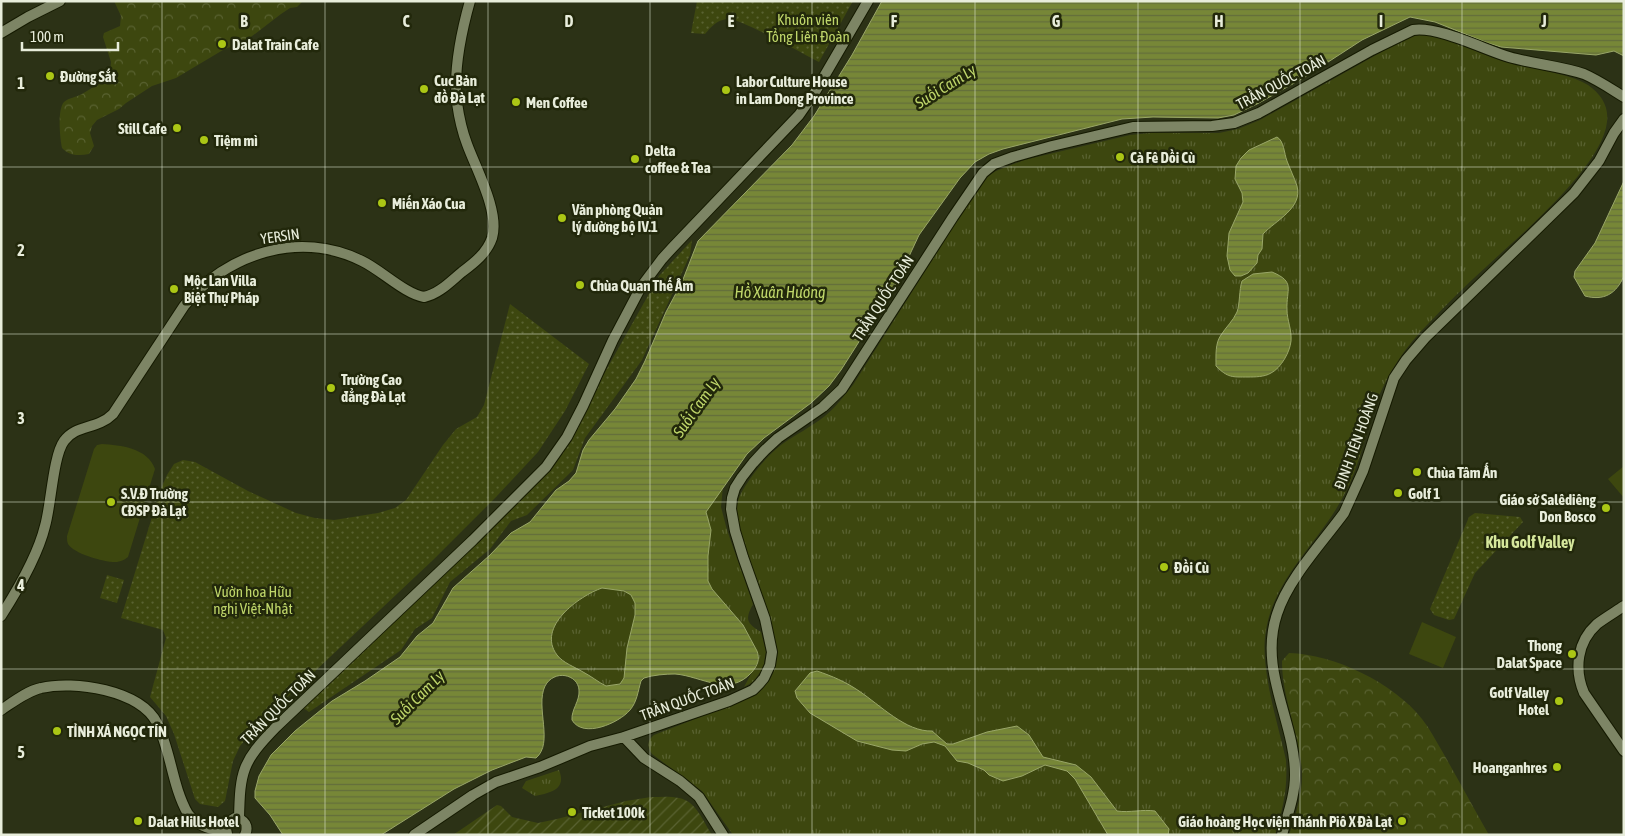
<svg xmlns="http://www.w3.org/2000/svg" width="1625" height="836" font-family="'Asap Condensed',sans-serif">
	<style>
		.grass { fill: url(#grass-tufts) }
		.forest { fill: url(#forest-crowns) }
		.park { fill: url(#park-dots) }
		.garden { fill: url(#garden-furrows) }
		.pitch { fill: #3d470f }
		.water { fill: url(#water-rules); stroke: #99a668; fill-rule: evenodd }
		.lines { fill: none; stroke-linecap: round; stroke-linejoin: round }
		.secondary-casing { stroke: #151a00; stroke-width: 12 }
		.secondary { stroke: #7d8565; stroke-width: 10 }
		.grid { fill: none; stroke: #e8eddb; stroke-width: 1; stroke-opacity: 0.55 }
		.poi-dot { fill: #abc615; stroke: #22280b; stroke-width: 2 }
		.labels { text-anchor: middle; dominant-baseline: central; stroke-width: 5; stroke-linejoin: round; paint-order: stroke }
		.park-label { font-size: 15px; fill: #bfd66a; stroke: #22280b }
		.poi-label { font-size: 15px; font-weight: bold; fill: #e8eddb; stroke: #22280b; text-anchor: start }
		.street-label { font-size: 15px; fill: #e8eddb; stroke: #22280b }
		.water-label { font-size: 16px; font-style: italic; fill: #bfd66a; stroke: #22280b }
		.neighbourhood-label { font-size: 16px; font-weight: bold; fill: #d5e79b; stroke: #22280b }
		.grid-label { font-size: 16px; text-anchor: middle; font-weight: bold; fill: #e8eddb; stroke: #22280b; stroke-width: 5; stroke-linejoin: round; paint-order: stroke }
	</style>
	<defs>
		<pattern id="grass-tufts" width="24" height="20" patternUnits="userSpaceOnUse" patternTransform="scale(1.25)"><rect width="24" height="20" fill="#3d470f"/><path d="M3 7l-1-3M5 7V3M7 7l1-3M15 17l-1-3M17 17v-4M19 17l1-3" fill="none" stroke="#596231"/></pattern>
		<pattern id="forest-crowns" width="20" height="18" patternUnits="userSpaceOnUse" patternTransform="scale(1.25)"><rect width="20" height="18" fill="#3d470f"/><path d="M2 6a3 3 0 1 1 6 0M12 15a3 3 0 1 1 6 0" fill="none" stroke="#596231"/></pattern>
		<pattern id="park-dots" width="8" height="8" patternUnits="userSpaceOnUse" patternTransform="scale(1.25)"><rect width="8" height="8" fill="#3d470f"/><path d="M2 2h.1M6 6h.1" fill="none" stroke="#596231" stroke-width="1.8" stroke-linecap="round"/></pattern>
		<pattern id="garden-furrows" width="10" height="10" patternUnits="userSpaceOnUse" patternTransform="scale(1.25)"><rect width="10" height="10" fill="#3d470f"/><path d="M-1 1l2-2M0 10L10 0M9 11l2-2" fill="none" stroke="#596231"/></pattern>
		<pattern id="water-rules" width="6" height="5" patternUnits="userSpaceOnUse" patternTransform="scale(1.25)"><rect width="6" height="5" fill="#778737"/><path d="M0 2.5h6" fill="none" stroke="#636d3b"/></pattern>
	</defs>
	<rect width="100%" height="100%" fill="#2c3216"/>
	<path class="grass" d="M 1419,35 C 1446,36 1477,53 1503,61 C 1527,68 1568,73 1588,85 C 1601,94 1609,106 1607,122 C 1602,167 1519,236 1486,267 C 1466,285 1446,305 1427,325 C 1404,348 1388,373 1376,403 C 1365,433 1360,466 1344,495 C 1320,542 1275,576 1266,630 C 1259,665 1278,724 1286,760 C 1288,788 1283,808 1275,835 L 733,835 L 702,791 L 652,754 C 647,747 647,740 654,735 L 754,696 C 761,689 769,683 773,673 C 785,646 757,582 747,553 C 742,539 735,521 737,506 C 738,498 742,491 746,485 C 755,471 767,456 781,445 C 795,435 811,427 825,416 C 836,407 844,396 853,385 L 957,221 L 988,176 L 996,171 L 1024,160 L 1130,135 L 1151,133 L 1219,133 L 1238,129 L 1260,120 L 1394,45 L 1410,37 Z
		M 723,486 L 721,507 L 727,530 L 753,604 C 745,619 746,623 761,632 L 766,652 L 764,662 L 764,667 L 753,682 L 744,687 L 751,674 L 758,664 L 759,655 L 743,625 L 712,589 L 708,581 L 708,556 L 711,530 L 706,512 Z
		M 602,588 L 624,591 L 631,595 L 635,603 L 635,615 L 627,648 L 624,678 L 620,684 L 606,686 C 598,682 591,676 583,672 C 575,667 563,663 557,655 C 536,627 579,596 602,588 Z
		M 559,770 C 567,790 550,793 535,796 L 522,788 L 526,781 Z"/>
	<path class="forest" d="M 114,1 L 303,1 L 297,7 L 290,8 L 281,14 L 247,40 L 223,50 L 176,78 L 152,86 L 126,103 L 119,109 L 97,120 L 92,126 L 90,133 L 94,146 L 89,154 C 79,156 69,156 62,148 C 60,138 57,110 64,102 C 68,98 77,97 82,94 C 92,88 102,82 110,73 L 111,62 L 103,37 L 104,33 L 120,26 L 121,16 Z
		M 1289,653 C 1334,654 1394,683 1422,719 C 1430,729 1436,741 1442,751 C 1458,779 1473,807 1489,835 L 1289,835 C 1296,814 1303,793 1302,771 C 1299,733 1282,698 1282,661 Z"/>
	<path class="park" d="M 697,1 L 853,1 L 819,62 C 803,54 741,18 727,19 C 717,20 711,27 705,34 L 691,33 Z
		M 692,240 L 690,255 L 642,360 L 585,438 L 573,470 L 527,515 L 511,521 L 490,549 L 450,582 L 432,618 L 415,629 L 401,650 L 309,712 L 302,707 L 568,438 L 659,276 Z
		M 510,304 L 589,364 L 565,411 L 538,452 L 496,497 L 433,560 L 260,723 L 240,746 L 233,761 L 225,801 L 218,807 L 200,804 L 195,799 L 174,734 L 166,716 L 150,697 L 166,638 L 163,630 L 121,618 L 160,491 L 167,475 L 174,464 L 183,460 L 195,462 L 248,491 L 296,513 L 315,518 L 334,520 L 378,513 L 395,508 L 406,500 L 443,445 L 456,429 L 477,417 L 484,405 Z
		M 1475,513 L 1520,517 L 1523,522 L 1475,573 L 1454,619 L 1449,620 L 1434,615 L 1430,609 L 1469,517 Z
		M 107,575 L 124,580 L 117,603 L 100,598 Z"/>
	<path class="garden" d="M 651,797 C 660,797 670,796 679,798 C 696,801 703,821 712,835 L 453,835 L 497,805 L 501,806 L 512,817 L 538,823 L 557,819 L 626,801 Z"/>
	<path class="pitch" d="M 102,444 C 120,445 148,448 155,469 L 128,557 C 124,560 122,561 117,562 C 106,563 74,554 68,544 C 67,542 67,539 67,536 L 94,449 L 97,445 Z
		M 1624,466 L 1624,498 L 1608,479 Z
		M 1422,622 L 1456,637 L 1443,668 L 1409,654 Z"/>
	<path class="water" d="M 882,1 L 1624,1 L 1624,56 L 1614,51 L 1596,55 L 1501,47 L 1488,43 L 1435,22 L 1410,17 L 1362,40 L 1305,77 L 1257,104 L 1234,115 L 1218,118 L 1153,117 L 1122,119 L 1003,149 L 989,154 L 975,162 L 960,178 L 919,235 L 897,282 L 841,370 L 829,386 L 811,403 L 764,438 L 747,454 L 706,512 L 711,530 L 708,556 L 708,581 L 712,589 L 743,625 L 757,651 C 760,659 758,665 752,672 C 729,698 702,676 675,674 C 665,674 653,675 644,678 L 641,681 C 638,691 637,702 630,710 C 619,723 583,739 572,720 C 571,710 580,701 579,690 C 578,674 554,669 545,686 C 535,707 554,743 536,758 L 526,757 L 492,770 L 454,789 L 381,835 L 283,835 L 270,815 L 255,798 L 255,791 L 259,776 L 271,755 L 295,731 L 332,701 L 365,681 L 400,657 L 417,636 L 433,623 L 453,588 L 490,555 L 511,533 L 530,522 L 556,490 L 569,481 L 576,473 L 583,450 L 589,440 L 615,409 L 636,379 L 645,361 L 666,312 L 682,282 L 698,241 L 792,145 L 814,116 L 852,55 ZM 602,588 L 624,591 L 631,595 L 635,603 L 635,615 L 627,648 L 624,678 L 620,684 L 606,686 C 598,682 591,676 583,672 C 575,667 563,663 557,655 C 536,627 579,596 602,588 Z
		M 1277,137 C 1284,141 1284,153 1287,161 C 1290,169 1294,177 1297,186 C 1303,208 1276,220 1263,234 L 1262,249 L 1258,255 L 1257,263 L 1248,273 L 1241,276 L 1235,276 L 1230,270 L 1227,256 L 1229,233 L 1243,202 L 1242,193 L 1235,179 L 1236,166 L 1241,158 L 1249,150 Z
		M 1624,181 L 1624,276 C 1616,294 1604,301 1585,296 L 1574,277 L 1575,271 L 1595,243 Z
		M 1272,272 C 1296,282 1286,289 1287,310 C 1287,320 1292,330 1291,341 C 1290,352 1281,368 1271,373 C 1265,377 1254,377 1248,377 C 1232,377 1228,378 1216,366 C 1216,356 1215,343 1221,335 C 1226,327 1233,321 1237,312 C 1240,304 1239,290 1242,281 L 1253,274 Z
		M 817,671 C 832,676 846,682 859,691 C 880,705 906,732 932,731 L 947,744 L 953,744 L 987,732 L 1017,726 L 1029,735 L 1043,757 L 1076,765 L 1091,777 L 1117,811 C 1130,813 1142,809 1155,811 L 1169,829 L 1168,835 L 1108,835 L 1075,779 L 1067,771 L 1045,765 L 1022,776 L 1003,781 L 989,775 L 984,770 L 968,763 L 957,761 L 945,746 L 934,742 L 922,744 L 906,751 L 892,750 L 857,741 L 810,713 L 797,698 L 795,691 L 810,673 Z"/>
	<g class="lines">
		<g class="secondary-casing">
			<path id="secondary" d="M 1,33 L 28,17 L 60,1
				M 1624,606 C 1615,612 1605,618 1597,624 C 1577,642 1574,669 1584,693 L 1624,751
				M 1,616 C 17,591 38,555 45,526 C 51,506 53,456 64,441 C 76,424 97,430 113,414 L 184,306 C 226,253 300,230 362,261 C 381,270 405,294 424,297 C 439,294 451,281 462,272 C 474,263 487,253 492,238 C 500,212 476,169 467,144 C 462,131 459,117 457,103 C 453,70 461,33 470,1
				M 1,710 C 13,702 27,691 41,688 C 74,680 140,690 157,723 C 171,751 172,786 188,814 C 198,826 210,831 226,829
				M 624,737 L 644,758 L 680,781 L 699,797 L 723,835
				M 239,819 C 240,771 242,762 276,727 L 473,540 L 546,467 L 567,437 L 583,406 L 613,340 L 641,287 L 662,259 L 673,247 L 799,115 L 815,92 L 868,1
				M 227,834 L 226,829 L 227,823 L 235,818 C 245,820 249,826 245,835
				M 414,835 L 473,795 L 496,782 L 540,767 L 590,746 L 624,737 L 729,701 L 753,690 L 759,684 L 764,678 L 770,665 L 772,652 L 765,619 L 743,557 L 735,531 L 731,509 L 732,498 L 735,488 L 742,477 L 753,463 L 765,450 L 778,438 L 823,407 L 842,389 L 953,217 L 983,173 L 994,164 L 1013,157 L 1052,146 L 1133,127 L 1212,126 L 1234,123 L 1259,113 L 1372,50 L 1413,30 C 1438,26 1483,49 1509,57 C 1533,64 1560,66 1584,74 C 1598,80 1611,89 1624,97
				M 1282,835 C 1287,816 1295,796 1295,775 C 1295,720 1258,671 1277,614 C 1288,579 1322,543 1344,513 L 1363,471 L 1394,378 L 1406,360 L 1425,338 L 1574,193 L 1599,161 L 1614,133 L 1624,119"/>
		</g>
		<use href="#secondary" class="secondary"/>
	</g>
	<path class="grid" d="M 162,1 L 162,835M 325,1 L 325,835M 488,1 L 488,835M 650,1 L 650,835M 812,1 L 812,835M 975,1 L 975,835M 1138,1 L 1138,835M 1300,1 L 1300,835M 1462,1 L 1462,835M 1,167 L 1624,167M 1,334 L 1624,334M 1,502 L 1624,502M 1,669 L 1624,669"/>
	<g class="poi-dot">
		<circle cx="222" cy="44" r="5"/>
		<circle cx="50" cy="76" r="5"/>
		<circle cx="424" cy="89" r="5"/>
		<circle cx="726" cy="90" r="5"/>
		<circle cx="516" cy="102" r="5"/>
		<circle cx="177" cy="128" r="5"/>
		<circle cx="204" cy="140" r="5"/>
		<circle cx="1120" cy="157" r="5"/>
		<circle cx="635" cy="159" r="5"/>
		<circle cx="382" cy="203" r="5"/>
		<circle cx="562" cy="218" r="5"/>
		<circle cx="580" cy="285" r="5"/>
		<circle cx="174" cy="289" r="5"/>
		<circle cx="331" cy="388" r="5"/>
		<circle cx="1417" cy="472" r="5"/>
		<circle cx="1398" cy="493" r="5"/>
		<circle cx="111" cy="502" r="5"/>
		<circle cx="1606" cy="508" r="5"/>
		<circle cx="1164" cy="567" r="5"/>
		<circle cx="1572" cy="654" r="5"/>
		<circle cx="1559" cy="701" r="5"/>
		<circle cx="57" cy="731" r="5"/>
		<circle cx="1557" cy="767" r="5"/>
		<circle cx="572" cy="812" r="5"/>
		<circle cx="138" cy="821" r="5"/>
		<circle cx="1402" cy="821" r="5"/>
	</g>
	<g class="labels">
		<g class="park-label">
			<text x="808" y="19">Khuôn viên<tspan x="808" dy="17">Tổng Liên Đoàn</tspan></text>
			<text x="253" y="591">Vườn hoa Hữu<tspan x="253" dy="17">nghị Việt-Nhật</tspan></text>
		</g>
		<g class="poi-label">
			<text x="232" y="44">Dalat Train Cafe</text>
			<text x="60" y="76">Đường Sắt</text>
			<text x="434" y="80">Cục Bản<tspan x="434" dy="17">đồ Đà Lạt</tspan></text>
			<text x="736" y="81">Labor Culture House<tspan x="736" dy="17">in Lam Dong Province</tspan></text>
			<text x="526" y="102">Men Coffee</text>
			<text x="167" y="128" text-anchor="end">Still Cafe</text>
			<text x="214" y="140">Tiệm mì</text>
			<text x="645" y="150">Delta<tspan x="645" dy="17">coffee &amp; Tea</tspan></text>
			<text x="1130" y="157">Cà Fê Dồi Cù</text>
			<text x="392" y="203">Miến Xáo Cua</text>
			<text x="572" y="209">Văn phòng Quản<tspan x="572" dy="17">lý đường bộ IV.1</tspan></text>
			<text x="184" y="280">Mộc Lan Villa<tspan x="184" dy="17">Biệt Thự Pháp</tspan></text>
			<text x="590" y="285">Chùa Quan Thế Âm</text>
			<text x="341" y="379">Trường Cao<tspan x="341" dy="17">đẳng Đà Lạt</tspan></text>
			<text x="1427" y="472">Chùa Tâm Ấn</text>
			<text x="121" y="493">S.V.Đ Trường<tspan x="121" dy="17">CĐSP Đà Lạt</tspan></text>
			<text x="1408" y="493">Golf 1</text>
			<text x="1596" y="499" text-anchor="end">Giáo sở Salêdiêng<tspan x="1596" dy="17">Don Bosco</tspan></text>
			<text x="1174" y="567">Đồi Cù</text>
			<text x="1562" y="645" text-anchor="end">Thong<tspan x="1562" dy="17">Dalat Space</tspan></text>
			<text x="1549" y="692" text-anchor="end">Golf Valley<tspan x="1549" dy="17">Hotel</tspan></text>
			<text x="67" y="731">TỈNH XÁ NGỌC TÍN</text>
			<text x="1547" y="767" text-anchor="end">Hoanganhres</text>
			<text x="582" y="812">Ticket 100k</text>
			<text x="148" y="821">Dalat Hills Hotel</text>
			<text x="1392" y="821" text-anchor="end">Giáo hoàng Học viện Thánh Piô X Đà Lạt</text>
		</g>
		<g class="street-label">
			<text transform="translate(1281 82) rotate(-28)">TRẦN QUỐC TOẢN</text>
			<text transform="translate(280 236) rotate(-8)">YERSIN</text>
			<text transform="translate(883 298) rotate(-57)">TRẦN QUỐC TOẢN</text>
			<text transform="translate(1356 441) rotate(-70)">ĐINH TIÊN HOÀNG</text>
			<text transform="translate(687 699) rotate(-20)">TRẦN QUỐC TOẢN</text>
			<text transform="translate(278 707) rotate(-45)">TRẦN QUỐC TOẢN</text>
		</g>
		<g class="water-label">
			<text transform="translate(945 86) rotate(-32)">Suối Cam Ly</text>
			<text x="780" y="292">Hồ Xuân Hương</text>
			<text transform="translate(696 407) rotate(-55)">Suối Cam Ly</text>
			<text transform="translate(417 697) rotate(-45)">Suối Cam Ly</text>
		</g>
		<g class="neighbourhood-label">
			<text x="1530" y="542">Khu Golf Valley</text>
		</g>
	</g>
	<g class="grid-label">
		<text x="244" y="27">B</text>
		<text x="406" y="27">C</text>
		<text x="569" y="27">D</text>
		<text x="731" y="27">E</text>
		<text x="894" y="27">F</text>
		<text x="1056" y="27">G</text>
		<text x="1219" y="27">H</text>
		<text x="1381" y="27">I</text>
		<text x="1544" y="27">J</text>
		<text x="21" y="89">1</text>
		<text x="21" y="256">2</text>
		<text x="21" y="424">3</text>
		<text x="21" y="591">4</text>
		<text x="21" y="758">5</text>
	</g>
	<rect width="1625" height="836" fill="none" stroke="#e8eddb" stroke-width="5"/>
	<path d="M22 42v8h96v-8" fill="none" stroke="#e8eddb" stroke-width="2.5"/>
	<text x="30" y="42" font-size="15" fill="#e8eddb" stroke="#22280b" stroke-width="4" paint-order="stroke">100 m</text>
</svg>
